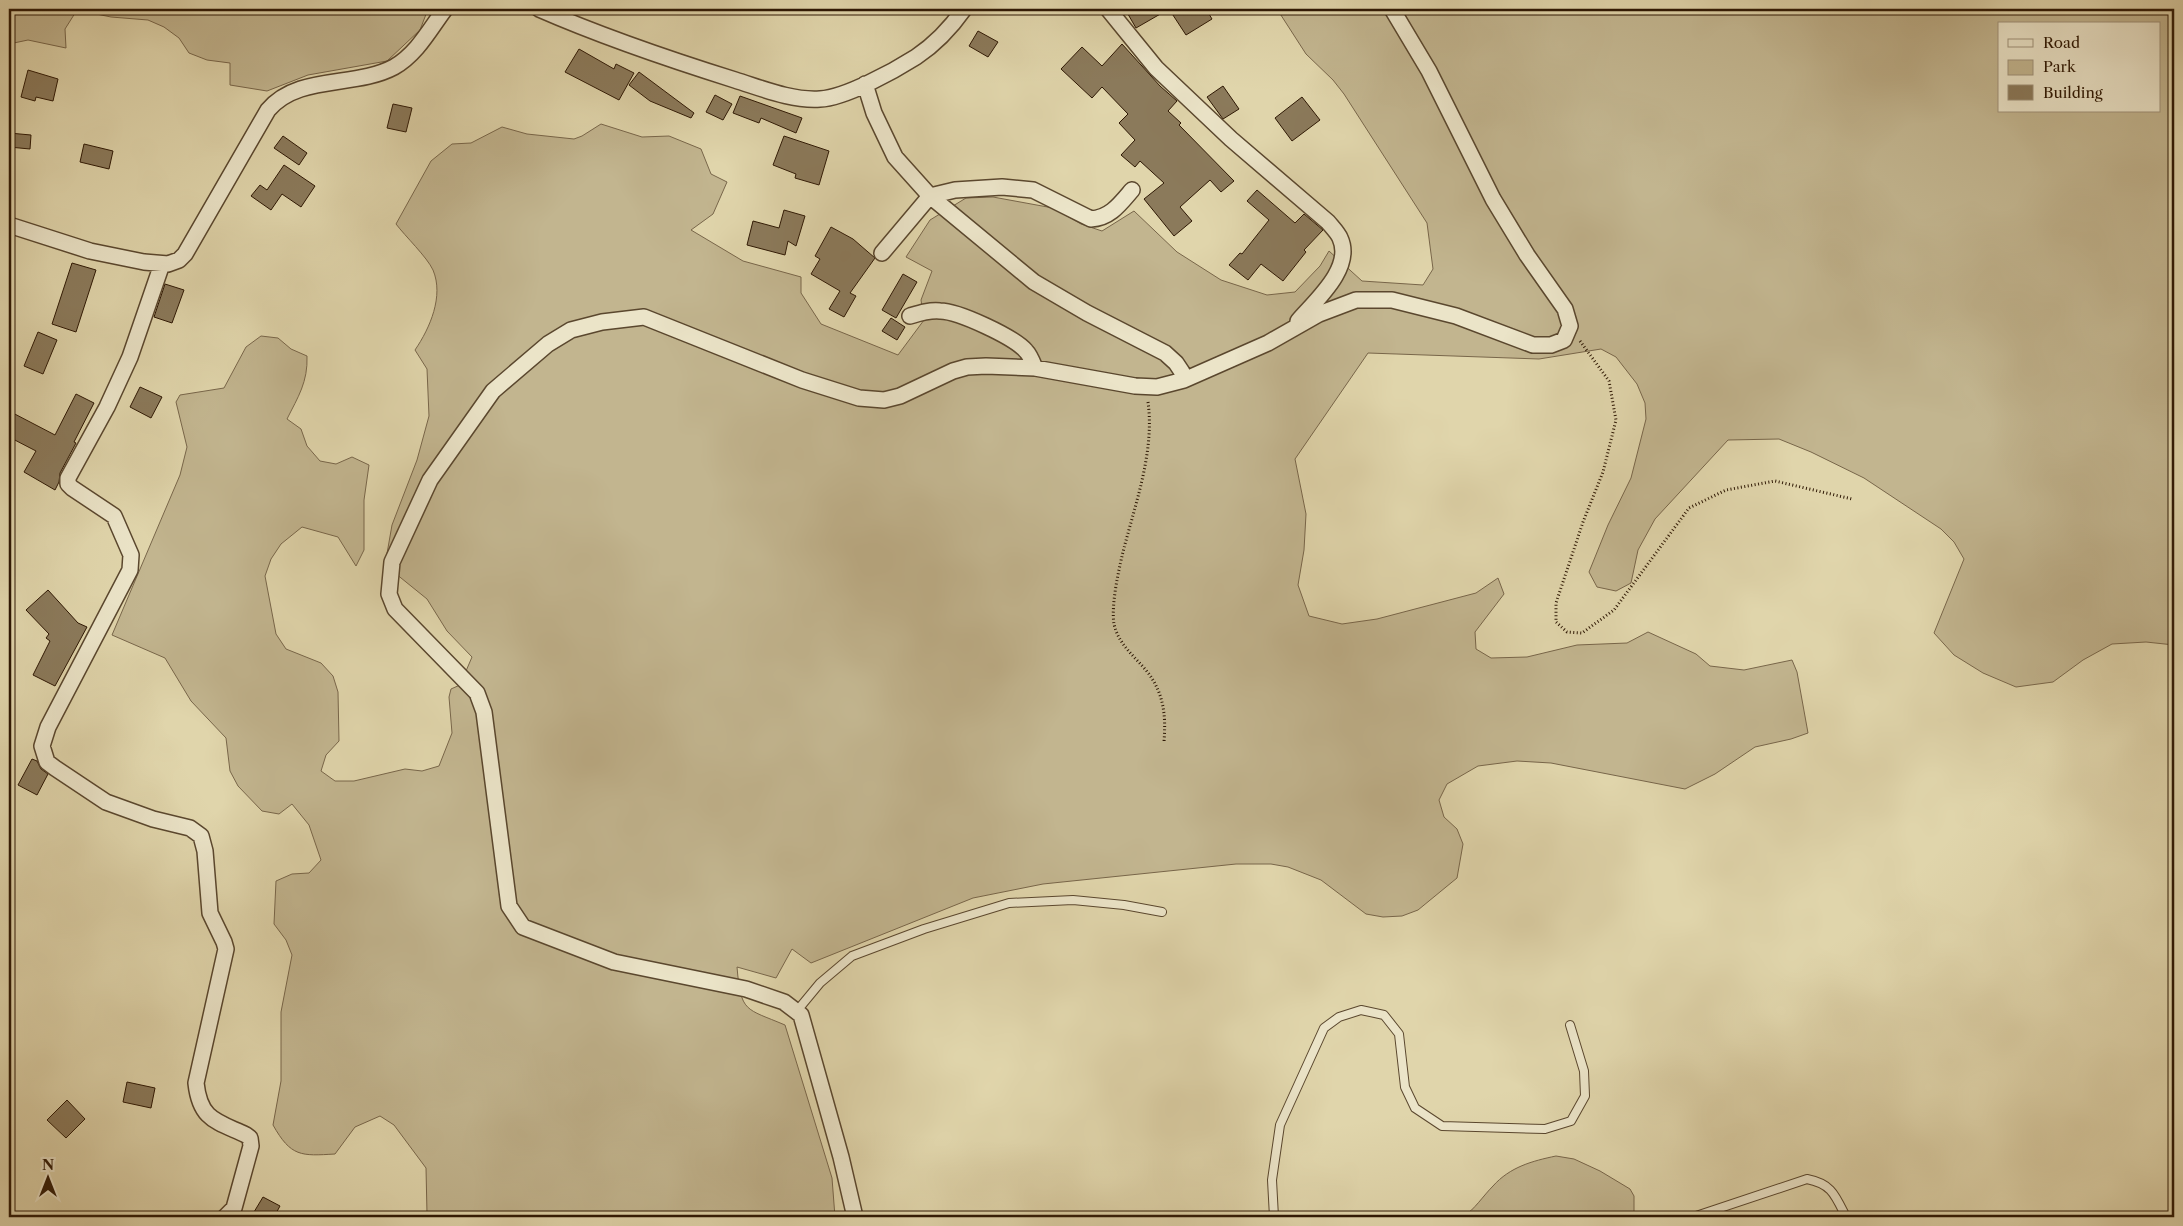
<svg xmlns="http://www.w3.org/2000/svg" width="2183" height="1226" font-family="'Libre Caslon Text',serif">
	<style>
		.green { fill: #c2b58f; stroke: #78664a; fill-rule: evenodd }
		.building { fill: #8b7a5b; stroke: #2e1804 }
		.lines { fill: none; stroke-linecap: round; stroke-linejoin: round }
		.service-casing { stroke: #5a472e; stroke-width: 10 }
		.minor-casing { stroke: #5a472e; stroke-width: 18 }
		.path { stroke: #2e1804; stroke-width: 3; stroke-dasharray: 1 2.5; stroke-linecap: butt }
		.service { stroke: #ebe4c8; stroke-width: 8 }
		.minor { stroke: #ebe4c8; stroke-width: 15 }
	</style>
	<rect width="100%" height="100%" fill="#e0d5ab"/>
	<filter id="stains"><feTurbulence type="fractalNoise" baseFrequency=".004" numOctaves="4"/><feColorMatrix values="0 0 0 0 .2 0 0 0 0 .09 0 0 0 0 .02 0 0 0 .5 -.17"/></filter>
	<radialGradient id="worn" r=".72"><stop offset=".6" stop-color="#630" stop-opacity="0"/><stop offset="1" stop-color="#630" stop-opacity=".3"/></radialGradient>
	<path class="green" d="M 9,9 L 428,9 L 420,30 L 387,61 L 308,75 L 267,91 L 230,85 L 230,63 L 207,60 L 189,53 L 179,38 L 164,27 L 148,20 L 111,17 L 77,10 L 65,29 L 66,48 L 28,40 L 9,44 Z
		M 1277,9 L 2174,9 L 2174,645 L 2146,642 L 2112,644 L 2083,660 L 2053,682 L 2016,687 L 1983,673 L 1954,655 L 1934,633 L 1964,559 L 1954,542 L 1941,529 L 1864,478 L 1811,452 L 1779,439 L 1728,440 L 1655,519 L 1638,550 L 1631,583 L 1616,591 L 1597,587 L 1589,572 L 1608,525 L 1631,478 L 1646,419 L 1645,403 L 1637,384 L 1616,357 L 1601,349 L 1539,359 L 1368,353 L 1295,459 L 1306,514 L 1304,550 L 1298,585 L 1309,616 L 1342,624 L 1377,619 L 1476,593 L 1498,578 L 1504,594 L 1475,632 L 1476,649 L 1491,658 L 1527,657 L 1577,645 L 1627,643 L 1648,632 L 1696,654 L 1710,666 L 1744,670 L 1792,660 L 1797,672 L 1808,733 L 1791,739 L 1755,747 L 1715,774 L 1685,789 L 1551,763 L 1517,761 L 1478,766 L 1447,784 L 1439,800 L 1444,817 L 1457,829 L 1463,844 L 1457,878 L 1418,910 L 1402,916 L 1383,917 L 1366,914 L 1321,880 L 1288,867 L 1271,864 L 1236,864 L 1043,884 L 973,898 L 811,963 L 792,949 L 776,978 L 737,967 C 741,1013 745,1008 785,1025 L 832,1178 L 835,1217 L 429,1217 L 427,1214 L 426,1168 L 394,1125 L 380,1116 L 355,1127 L 335,1154 C 301,1156 291,1157 273,1125 L 281,1081 L 281,1012 L 292,955 L 286,940 L 274,924 L 276,881 L 292,874 L 309,873 L 321,860 L 309,825 L 292,804 L 279,814 L 262,811 L 238,786 L 230,771 L 226,738 L 191,701 L 165,658 L 112,635 L 180,475 L 187,447 L 176,402 L 180,395 L 224,388 L 246,347 L 261,336 L 278,338 L 291,349 L 307,356 C 308,382 298,397 287,419 L 301,429 L 307,446 L 320,461 L 336,464 L 352,457 L 369,465 L 364,500 L 364,550 L 356,566 L 338,537 L 302,527 L 281,544 L 271,559 L 265,576 L 276,634 L 286,649 L 321,663 L 333,676 L 338,692 L 339,741 L 326,755 L 321,771 L 335,781 L 354,781 L 405,769 L 422,771 L 439,766 L 452,733 L 449,697 L 451,689 L 460,685 L 472,657 L 447,631 L 427,599 L 385,565 L 392,525 L 417,460 L 429,416 L 427,369 L 415,350 C 430,328 444,296 433,270 C 427,257 405,236 396,224 L 431,161 L 452,144 L 471,143 L 502,127 L 527,134 L 574,139 L 582,136 L 601,124 L 642,137 L 669,136 L 701,149 L 711,174 L 727,182 L 713,214 L 691,230 L 743,261 L 801,277 L 801,293 L 821,324 L 898,355 L 924,320 L 921,300 L 932,271 L 906,257 L 930,220 L 966,198 L 993,197 L 1053,208 L 1081,224 L 1102,231 L 1134,211 L 1177,252 L 1221,280 L 1267,295 L 1295,292 L 1320,266 L 1329,251 L 1362,281 L 1423,285 L 1433,269 L 1427,223 L 1344,94 L 1333,80 L 1306,54 ZM 1999,24 L 2159,24 L 2159,111 L 1999,111 Z
		M 1556,1156 L 1574,1159 L 1600,1171 L 1630,1189 L 1634,1196 L 1634,1217 L 1463,1217 C 1475,1209 1483,1196 1493,1186 C 1510,1167 1532,1161 1556,1156 Z"/>
	<path class="building" d="M 1125,9 L 1206,9 L 1212,19 L 1186,35 L 1169,9 L 1136,28 Z
		M 978,31 L 998,42 L 988,57 L 969,46 Z
		M 1122,44 L 1160,86 L 1177,101 L 1168,111 L 1181,123 L 1179,125 L 1234,181 L 1221,192 L 1210,180 L 1180,207 L 1192,221 L 1174,236 L 1144,199 L 1164,183 L 1140,161 L 1135,167 L 1121,155 L 1135,140 L 1119,123 L 1128,114 L 1102,87 L 1092,98 L 1061,69 L 1082,47 L 1102,66 Z
		M 579,49 L 614,69 L 616,64 L 634,73 L 619,100 L 565,72 Z
		M 28,70 L 58,79 L 53,101 L 36,97 L 35,101 L 21,97 Z
		M 639,72 L 694,113 L 691,118 L 650,101 L 629,85 Z
		M 1223,86 L 1239,109 L 1223,119 L 1207,97 Z
		M 715,95 L 732,104 L 723,120 L 706,112 Z
		M 740,96 L 802,118 L 796,133 L 761,118 L 759,123 L 733,113 Z
		M 1302,97 L 1320,120 L 1292,141 L 1275,118 Z
		M 393,104 L 412,108 L 406,132 L 387,128 Z
		M 9,133 L 31,135 L 30,149 L 9,147 Z
		M 283,136 L 307,153 L 299,165 L 274,148 Z
		M 784,136 L 829,151 L 819,185 L 795,178 L 796,174 L 773,165 Z
		M 84,144 L 113,151 L 109,169 L 80,162 Z
		M 284,165 L 315,186 L 301,207 L 282,194 L 271,210 L 251,196 L 260,185 L 267,190 Z
		M 1257,190 L 1295,223 L 1304,214 L 1323,230 L 1304,250 L 1306,252 L 1283,281 L 1261,264 L 1248,280 L 1229,265 L 1240,253 L 1242,254 L 1269,220 L 1247,201 Z
		M 784,210 L 805,216 L 796,246 L 788,241 L 785,255 L 747,245 L 753,221 L 779,228 Z
		M 831,227 L 853,239 L 875,258 L 850,293 L 856,296 L 844,317 L 829,309 L 840,291 L 811,274 L 820,259 L 815,256 Z
		M 72,263 L 96,270 L 76,332 L 52,324 Z
		M 903,274 L 917,282 L 896,318 L 882,310 Z
		M 165,284 L 184,290 L 172,323 L 154,317 Z
		M 891,318 L 905,327 L 897,340 L 882,331 Z
		M 38,332 L 57,340 L 43,374 L 24,366 Z
		M 140,387 L 162,397 L 151,418 L 130,407 Z
		M 76,394 L 94,403 L 74,442 L 76,443 L 60,473 L 59,482 L 55,490 L 24,472 L 36,451 L 9,437 L 9,411 L 55,435 Z
		M 48,590 L 78,623 L 87,627 L 55,686 L 33,675 L 50,641 L 46,638 L 49,634 L 26,610 Z
		M 32,759 L 37,761 L 41,769 L 48,774 L 37,795 L 18,785 Z
		M 127,1082 L 155,1088 L 151,1108 L 123,1102 Z
		M 67,1100 L 85,1119 L 66,1138 L 47,1120 Z
		M 263,1197 L 280,1206 L 274,1217 L 251,1217 Z"/>
	<g class="lines">
		<g class="service-casing">
			<path id="service" d="M 796,1012 L 820,983 L 852,956 L 924,929 L 1009,903 L 1073,900 L 1124,905 L 1162,912
				M 1274,1217 L 1272,1180 L 1280,1125 L 1324,1028 L 1339,1017 L 1361,1010 L 1384,1015 L 1399,1034 L 1405,1087 L 1415,1108 L 1442,1126 L 1545,1129 L 1571,1121 L 1585,1096 L 1584,1071 L 1570,1025
				M 1693,1217 L 1807,1179 C 1832,1184 1835,1195 1846,1217"/>
		</g>
		<g class="minor-casing">
			<path id="minor" d="M 539,9 C 603,37 668,59 735,80 C 761,88 792,101 820,99 C 845,98 894,71 916,57 C 934,45 952,26 964,9
				M 1108,9 L 1156,68 L 1231,139 L 1328,222 C 1332,227 1338,233 1340,238 C 1354,268 1315,301 1298,321
				M 865,84 L 874,113 L 895,157 L 930,196 L 1034,282 L 1087,313 L 1165,353 L 1176,363 L 1182,372 L 1184,380
				M 9,225 L 90,251 L 144,262 L 168,264 L 179,260 L 185,254 L 268,110 C 298,74 355,88 394,67 C 417,54 430,29 445,9
				M 882,253 L 930,196 L 955,190 L 1002,187 L 1033,190 L 1091,219 C 1110,218 1120,204 1132,190
				M 162,264 L 130,357 L 107,407 L 68,478 L 68,484 L 72,488 L 114,516 L 131,555 L 130,570 L 48,727 L 42,746 L 47,762 L 55,768 L 106,802 L 153,819 L 190,828 L 201,836 L 205,851 L 210,913 L 224,942 L 226,949 L 196,1083 C 200,1120 216,1121 246,1135 L 250,1138 L 251,1146 L 234,1208 L 225,1217
				M 910,316 C 920,313 929,310 940,311 C 958,311 1014,337 1026,351 C 1030,355 1033,363 1035,368
				M 855,1217 L 841,1157 L 801,1015 L 784,1002 L 746,989 L 614,962 L 523,927 L 509,906 L 484,712 L 477,693 L 395,609 L 389,594 L 392,562 L 430,480 L 493,391 L 548,344 L 571,330 L 602,322 L 644,317 L 802,380 L 859,398 L 884,400 L 900,396 L 953,371 L 967,367 L 986,366 L 1035,368 L 1135,386 L 1157,387 L 1184,380 L 1268,343 L 1319,314 L 1356,300 L 1392,300 L 1456,316 L 1533,345 L 1551,345 L 1564,340 L 1570,326 L 1565,309 L 1527,255 L 1493,199 L 1429,71 L 1392,9"/>
		</g>
		<path class="path" d="M 1580,341 L 1609,381 L 1616,420 L 1603,472 L 1583,522 L 1556,603 L 1556,622 L 1567,632 L 1582,633 L 1614,610 L 1689,508 L 1726,490 L 1775,481 L 1852,499
			M 1148,402 C 1155,453 1134,507 1122,556 C 1118,574 1111,606 1114,624 C 1119,646 1136,657 1149,674 C 1164,695 1166,716 1164,742"/>
		<use href="#service" class="service"/>
		<use href="#minor" class="minor"/>
	</g>
	<rect width="2183" height="1226" fill="none" stroke="#e0d5ab" stroke-width="30"/>
	<rect x="10" y="10" width="2163" height="1206" fill="none" stroke="#2e1804" stroke-width="2.5"/>
	<rect x="15" y="15" width="2153" height="1196" fill="none" stroke="#2e1804"/>
	<rect x="1998" y="22" width="162" height="90" fill="#ebe4c8" stroke="#9f927a"/>
	<rect x="2008" y="39" width="25" height="8" fill="#ebe4c8" stroke="#9f927a"/>
	<text x="2043" y="48" font-size="15" fill="#2e1804">Road</text>
	<rect x="2008" y="60" width="25" height="15" fill="#c2b58f" stroke="#9f927a"/>
	<text x="2043" y="72" font-size="15" fill="#2e1804">Park</text>
	<rect x="2008" y="85" width="25" height="15" fill="#8b7a5b" stroke="#9f927a"/>
	<text x="2043" y="98" font-size="15" fill="#2e1804">Building</text>
	<g transform="translate(48 1178)" stroke="#ebe4c8" stroke-width="4" paint-order="stroke">
	<path d="M0-4L9 19L0 12L-9 19Z" fill="#2e1804"/>
	<text y="-8" font-size="14" font-weight="bold" text-anchor="middle" fill="#2e1804">N</text>
	</g>
	<rect width="100%" height="100%" filter="url(#stains)"/>
	<rect width="100%" height="100%" fill="url(#worn)"/>
</svg>
